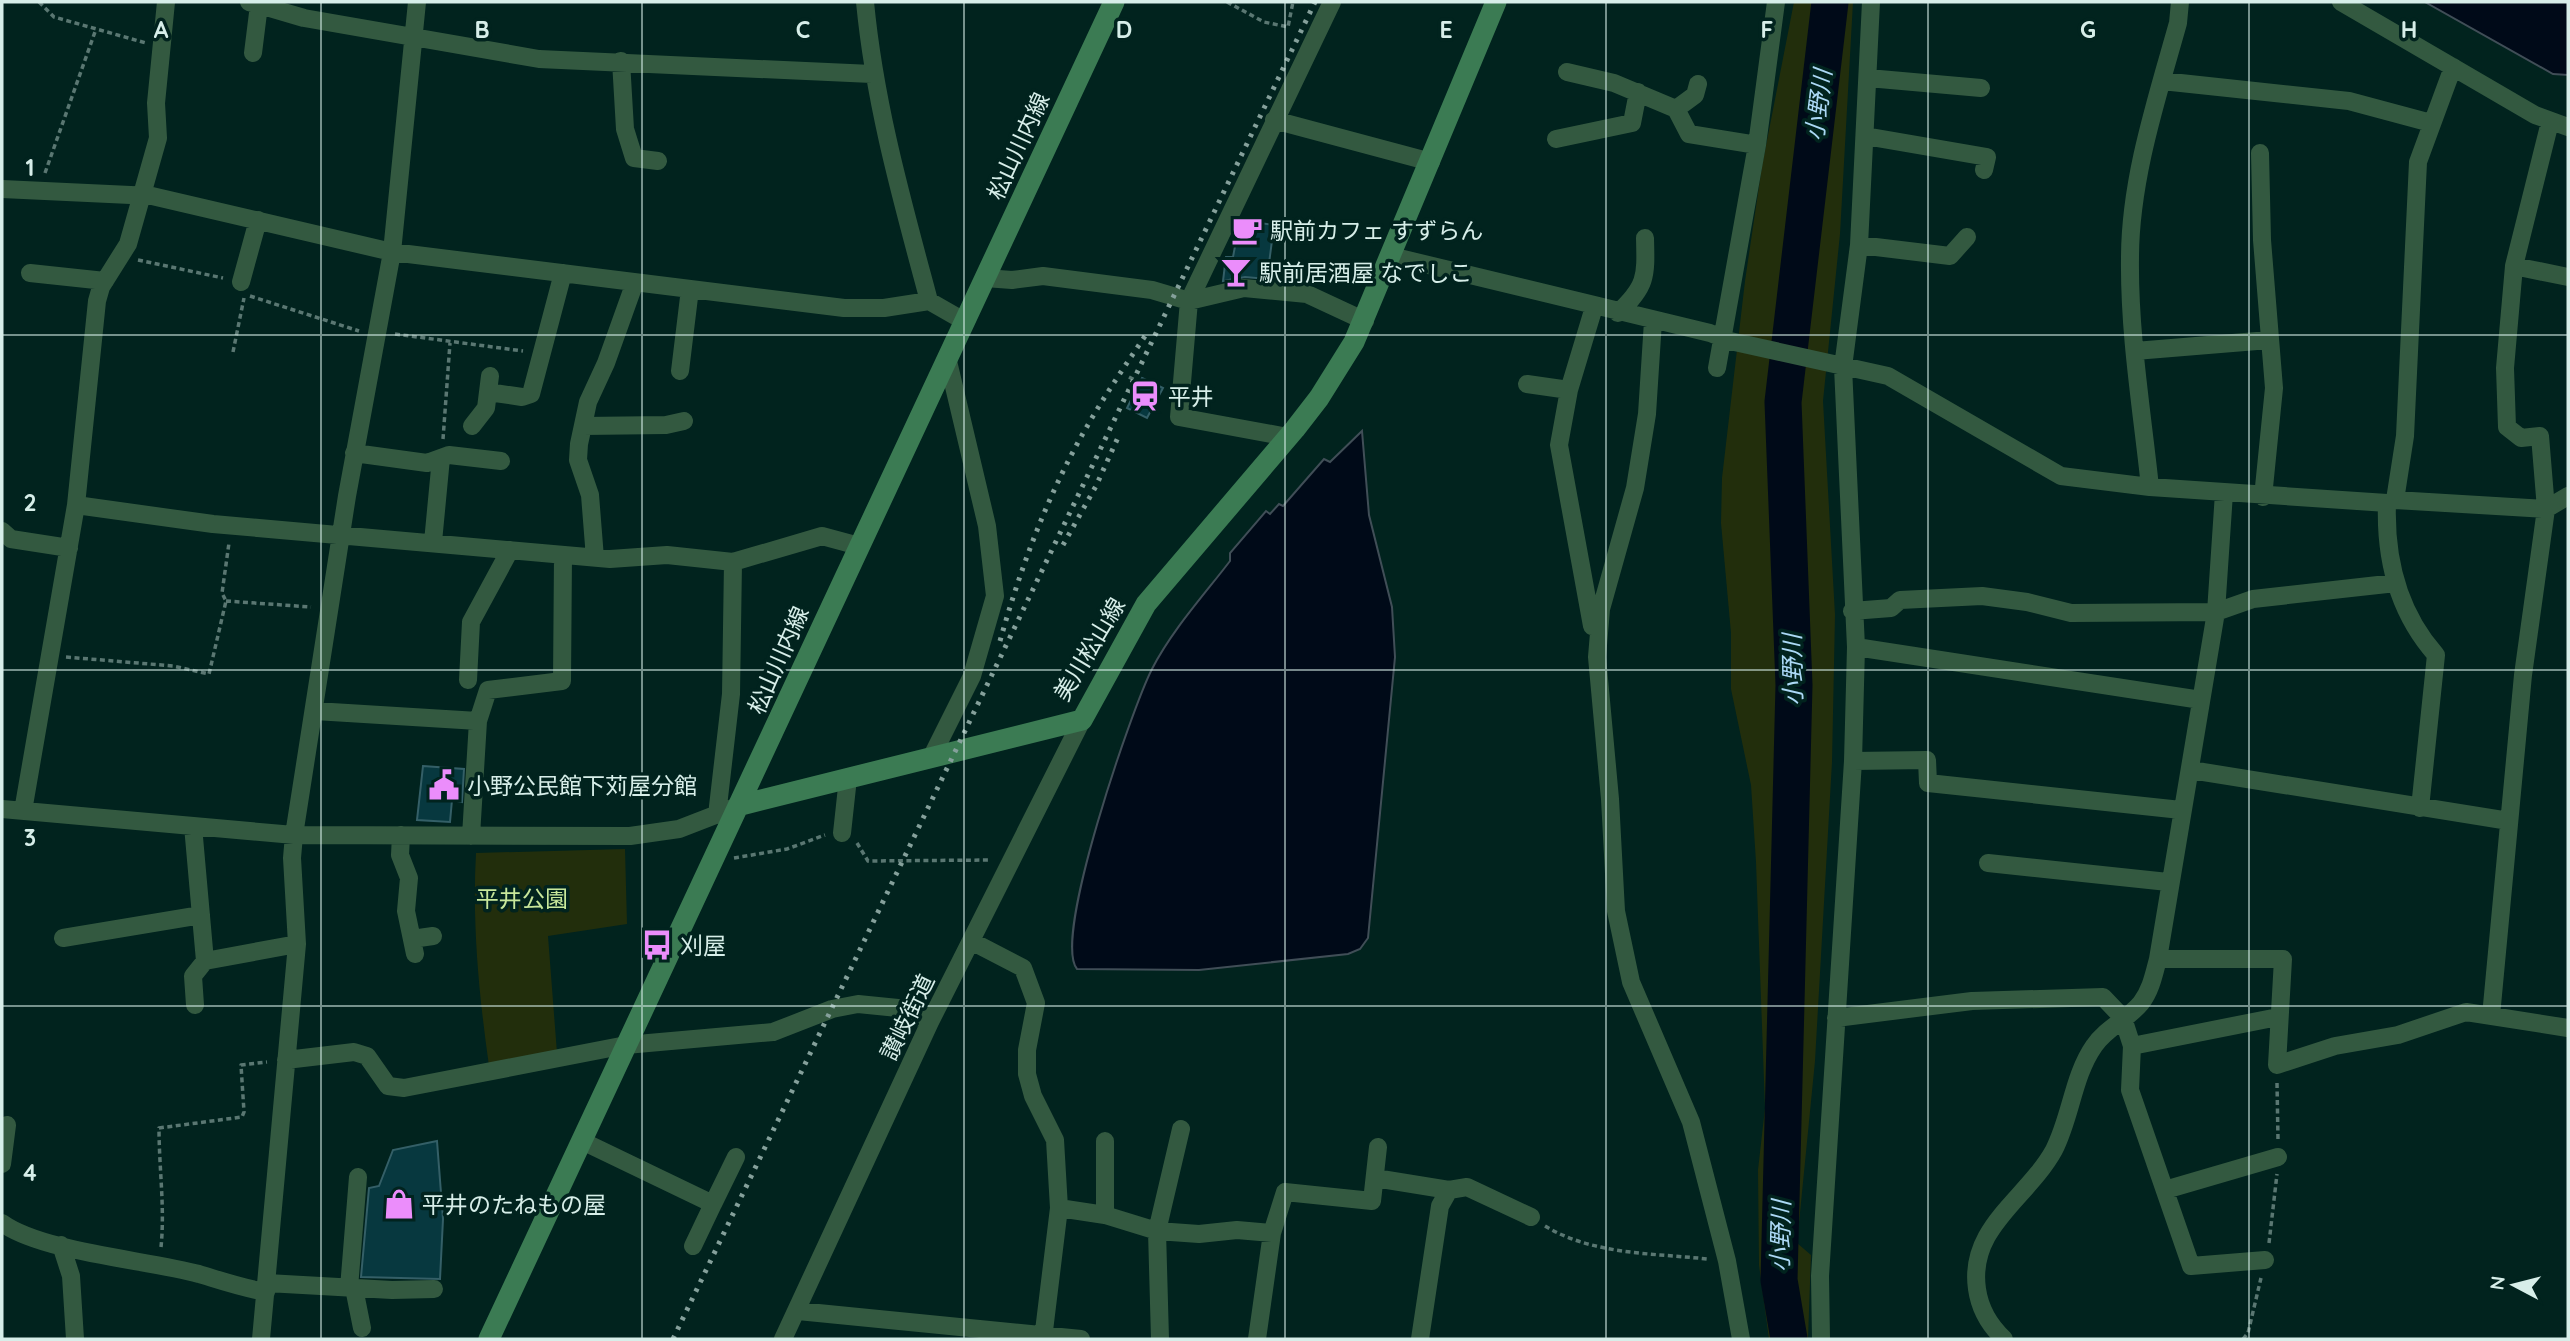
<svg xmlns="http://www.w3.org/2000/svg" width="2570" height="1341" font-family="Quicksand,'Noto Sans JP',sans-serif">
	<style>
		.green { fill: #222e0c }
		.water { fill: #000a18; stroke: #404e57; stroke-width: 2 }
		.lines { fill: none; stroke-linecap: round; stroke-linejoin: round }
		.river { stroke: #000a18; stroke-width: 37 }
		.building { fill: #07383f; stroke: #345f67; stroke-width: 2 }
		.path { stroke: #5a7772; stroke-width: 3.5; stroke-dasharray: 5 3.5; stroke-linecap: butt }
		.minor { stroke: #335940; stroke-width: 18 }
		.secondary { stroke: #3b7b53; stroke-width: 21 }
		.rail { stroke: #85a09b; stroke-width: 5; stroke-dasharray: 3.5 7; stroke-linecap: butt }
		.grid { fill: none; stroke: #d7eee9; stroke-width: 2; stroke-opacity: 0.55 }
		.labels { text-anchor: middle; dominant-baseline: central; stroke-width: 7; stroke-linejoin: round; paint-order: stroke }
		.street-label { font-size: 23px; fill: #d7eee9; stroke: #01231e }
		.poi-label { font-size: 23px; fill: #d7eee9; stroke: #01231e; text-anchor: start }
		.park-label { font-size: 23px; fill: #c8e79b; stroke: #01231e }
		.water-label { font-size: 24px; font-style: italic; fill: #acd9f6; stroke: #01231e }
		.grid-label { font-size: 23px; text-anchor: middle; font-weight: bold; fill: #d7eee9; stroke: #01231e; stroke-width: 7; stroke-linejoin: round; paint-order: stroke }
	</style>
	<rect width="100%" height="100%" fill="#01231e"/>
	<path class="green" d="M 1794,2 L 1853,2 L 1840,234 L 1823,401 L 1835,615 L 1832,762 L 1815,1061 L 1797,1243 L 1811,1255 L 1808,1339 L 1769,1339 L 1759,1265 L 1758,1170 L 1765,1108 L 1756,862 L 1751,785 L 1731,689 L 1731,633 L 1721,523 L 1722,478 L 1745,281 L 1762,166 Z
		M 625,849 L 627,924 L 548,936 L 557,1053 L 489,1066 C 479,995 472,924 476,853 Z"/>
	<path class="water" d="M 2425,2 L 2568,2 L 2568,75 L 2553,74 Z
		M 1362,431 L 1369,515 L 1392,607 L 1395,657 L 1368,938 L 1360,949 L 1348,954 L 1199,970 L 1077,969 C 1052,939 1132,708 1152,669 C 1172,630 1204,595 1230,561 L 1230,553 L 1266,511 L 1270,514 L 1279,504 L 1283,506 L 1324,459 L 1330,462 Z"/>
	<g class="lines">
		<path class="river" d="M 1789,1339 L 1779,1280 L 1794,685 L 1783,402 L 1830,2"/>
	</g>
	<path class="building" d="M 1240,220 L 1274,225 L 1267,279 L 1245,277 L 1223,281 L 1226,257 L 1233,257 Z
		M 1142,378 L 1163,388 L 1147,418 L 1127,408 Z
		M 423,766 L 464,769 L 462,802 L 452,800 L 450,822 L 417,820 Z
		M 437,1141 L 443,1219 L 440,1279 L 361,1277 L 369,1188 L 379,1186 L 393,1150 Z"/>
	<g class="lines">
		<path class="path" d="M 39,2 L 54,17 L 146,43
			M 1227,2 L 1264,22 L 1288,27 L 1293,2
			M 45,173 L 96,29
			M 138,260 L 223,278
			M 250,296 L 359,331
			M 395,334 L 523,351
			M 233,352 L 244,298
			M 1129,377 L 1140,383
			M 443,439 L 450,343
			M 226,601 L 311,607
			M 66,657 L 173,666 L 209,674 L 226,601 L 222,593 L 229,543
			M 857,843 L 868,861 L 990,860
			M 734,858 L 787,849 L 825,835
			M 2277,1083 L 2278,1139
			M 1545,1226 C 1593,1255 1652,1253 1707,1259
			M 2269,1243 L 2277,1174
			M 161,1247 C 165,1208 159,1168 159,1128 L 242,1117 L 244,1112 L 241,1065 L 267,1062
			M 2243,1339 L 2248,1333 L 2261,1278"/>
		<path class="minor" d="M 249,2 L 304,18 L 539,59 L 872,74
			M 865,2 C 875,106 902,200 929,301
			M 2341,2 L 2535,115 L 2568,127
			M 253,53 L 259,5
			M 621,61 L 625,129 L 634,158 L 658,161
			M 1567,72 L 1614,83 L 1676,109 L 1689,134 L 1757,145
			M 1868,78 L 1981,88
			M 2162,81 L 2349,101 L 2431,123
			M 1676,109 L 1695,95 L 1698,84
			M 1274,120 L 1431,162
			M 1865,136 L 1987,157 L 1984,170
			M 1556,139 L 1632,123 L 1638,92
			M 2260,153 L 2262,240 L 2274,388 L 2263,497
			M 2,189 L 152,196 L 392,252 L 844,308 L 884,308 L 929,301 L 964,321
			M 1859,245 L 1950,256 L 1967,237
			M 1391,256 L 1710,333 L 1730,341 L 1888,376 L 2061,476 L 2150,487 L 2387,503 L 2395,500 L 2546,509 L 2568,496
			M 2514,266 L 2568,277
			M 30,273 L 105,281
			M 985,278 L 1012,280 L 1043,276 L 1152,290 L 1189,301 L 1244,288 L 1307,294 L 1365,321
			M 241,282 L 258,220
			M 1618,313 C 1647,286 1646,276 1645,238
			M 1653,321 L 1647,414 L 1635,488 L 1601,609 L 1597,657 L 1610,799 L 1616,911 L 1631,982 L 1691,1122 L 1727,1261 L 1741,1339
			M 2135,351 L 2269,340
			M 1717,368 L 1757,145 L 1776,2
			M 680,371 L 690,289
			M 1527,384 L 1569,390
			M 488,392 L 522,397 L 531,394 L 563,273
			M 472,426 L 486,408 L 490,376
			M 583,426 L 666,425 L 684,421
			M 1288,437 L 1179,417 L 1189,301 L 1332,2
			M 354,453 L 427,463 L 449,455 L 501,461
			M 2150,487 C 2142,411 2129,334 2130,258 C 2130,179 2157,98 2178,23 L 2180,2
			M 2395,500 L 2405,436 L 2418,162 L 2453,67
			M 2387,503 C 2385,560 2398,612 2436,655 L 2420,808
			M 76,505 L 213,524 L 610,559 L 667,555 L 733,562 L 822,536 L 859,546
			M 2,531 L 11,539 L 69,548
			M 433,542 L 441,458
			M 595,558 L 590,495 L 578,460 L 579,444 L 588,402 L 606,363 L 635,282
			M 1852,611 L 1891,608 L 1900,600 L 1982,596 L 2027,602 L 2071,613 L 2216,612 L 2253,599 L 2396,583
			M 1592,626 L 1559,445 L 1569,390 L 1594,307
			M 1856,647 L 2201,700
			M 468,680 L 471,622 L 510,550
			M 315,711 L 478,721 L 488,690 L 562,681 L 563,555
			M 931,758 L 972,676 L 995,596 L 987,526 L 947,357
			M 1853,761 L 1927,760 L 1928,783 L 2181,810
			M 2191,770 L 2509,821
			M 2,809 L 294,835 L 630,836 L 679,829 L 741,805
			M 23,811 L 76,505 L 97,301 L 101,287 L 128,244 L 158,138 L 156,103 L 166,2
			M 717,815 L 731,694 L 733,562
			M 193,826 L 205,961
			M 842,833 L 848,778
			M 401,835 L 400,855 L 409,878 L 406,911 L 415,954
			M 471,836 L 478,721
			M 1988,863 L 2168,882
			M 63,938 L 201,915
			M 412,939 L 433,936
			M 971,941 L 1023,968 L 1036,1003 L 1027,1050 L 1027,1074 L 1033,1096 L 1055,1140 L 1059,1208 L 1043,1339
			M 2158,959 L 2283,959 L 2277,1065 L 2335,1046 L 2398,1035 L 2466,1012 L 2568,1028
			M 195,1005 L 193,976 L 205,961 L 297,944
			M 2491,1016 L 2523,675 L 2546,509 L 2540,436 L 2521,438 L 2507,427 L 2505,368 L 2514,266 L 2550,122
			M 1836,1018 L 1972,1001 L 2103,997 L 2123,1018 L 2132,1046 L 2130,1090 L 2191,1266 L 2265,1260
			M 2132,1046 L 2278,1017
			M 286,1060 L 354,1052 L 367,1056 L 388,1086 L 404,1088 L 626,1045 L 773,1032 L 832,1009 L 858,1004 L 898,1008 L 930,1022
			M 582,1141 L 713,1204 L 736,1157
			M 1105,1141 L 1105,1215
			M 2,1164 L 7,1125
			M 1375,1178 L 1449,1190
			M 2165,1190 L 2278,1157
			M 1059,1208 L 1105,1215 L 1157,1231 L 1199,1234 L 1237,1230 L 1272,1233
			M 2,1223 C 42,1252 147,1260 199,1274 C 222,1281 242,1288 266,1292
			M 61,1245 L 71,1276 L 75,1339
			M 693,1246 L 713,1204
			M 267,1283 L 392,1290 L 434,1289
			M 349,1288 L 358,1177
			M 354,1288 L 362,1328
			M 798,1311 L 1081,1339
			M 261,1339 L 297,944 L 292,858 L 294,835 L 347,496 L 392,252 L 417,2
			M 783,1339 L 930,1022 L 1082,720
			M 1160,1339 L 1157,1231 L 1181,1129
			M 1257,1339 L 1272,1233 L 1285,1192 L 1372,1201 L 1378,1147
			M 1420,1339 L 1440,1206 L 1449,1190 L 1467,1187 L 1531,1217
			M 1821,1339 L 1820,1276 L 1853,761 L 1856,647 L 1843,367 L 1859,245 L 1871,2
			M 2004,1339 C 1989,1325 1980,1310 1977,1289 C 1968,1227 2027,1199 2054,1150 C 2071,1117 2073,1076 2094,1046 C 2106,1028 2127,1020 2141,1003 C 2151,990 2154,974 2158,959 L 2216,612 L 2224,493"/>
		<path class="secondary" d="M 741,805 L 1082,720 L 1146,604 L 1295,429 L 1319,398 L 1354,342 L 1496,2
			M 489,1339 L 1114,2"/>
		<path class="rail" d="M 1063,545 L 1096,486 L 1120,433
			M 1000,641 C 1021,566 1049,491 1089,423 C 1107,392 1127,363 1147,333
			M 673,1339 L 1315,2"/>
	</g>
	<path class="grid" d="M 321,2 L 321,1339M 642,2 L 642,1339M 964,2 L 964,1339M 1285,2 L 1285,1339M 1606,2 L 1606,1339M 1928,2 L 1928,1339M 2249,2 L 2249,1339M 2,335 L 2568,335M 2,670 L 2568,670M 2,1006 L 2568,1006"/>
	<defs>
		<g id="cafe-bare" transform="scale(2.415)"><path d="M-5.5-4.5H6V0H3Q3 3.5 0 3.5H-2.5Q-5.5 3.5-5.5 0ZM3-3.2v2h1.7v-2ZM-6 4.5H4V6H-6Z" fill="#eb8dfb" stroke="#01231e" stroke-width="2.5" paint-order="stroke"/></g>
		<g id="bar-bare" transform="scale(2.415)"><path d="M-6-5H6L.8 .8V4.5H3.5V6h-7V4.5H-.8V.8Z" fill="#eb8dfb" stroke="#01231e" stroke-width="2.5" paint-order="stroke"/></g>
		<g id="station-bare" transform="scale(2.415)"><path d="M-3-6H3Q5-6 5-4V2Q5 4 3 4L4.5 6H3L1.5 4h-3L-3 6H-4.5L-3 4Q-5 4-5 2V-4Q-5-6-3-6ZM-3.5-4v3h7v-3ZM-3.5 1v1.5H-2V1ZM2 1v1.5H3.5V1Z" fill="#eb8dfb" stroke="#01231e" stroke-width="2.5" paint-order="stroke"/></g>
		<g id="civic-bare" transform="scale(2.415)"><path d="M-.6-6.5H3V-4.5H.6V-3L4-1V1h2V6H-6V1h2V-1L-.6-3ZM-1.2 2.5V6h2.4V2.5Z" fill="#eb8dfb" stroke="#01231e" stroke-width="2.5" paint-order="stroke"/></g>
		<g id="bus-bare" transform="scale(2.415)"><path d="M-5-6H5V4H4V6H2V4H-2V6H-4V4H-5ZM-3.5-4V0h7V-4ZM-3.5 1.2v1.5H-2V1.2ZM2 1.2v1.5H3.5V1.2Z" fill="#eb8dfb" stroke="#01231e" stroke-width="2.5" paint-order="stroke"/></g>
		<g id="shop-bare" transform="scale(2.415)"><path d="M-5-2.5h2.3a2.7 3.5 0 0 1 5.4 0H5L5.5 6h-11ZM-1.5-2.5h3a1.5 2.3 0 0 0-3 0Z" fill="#eb8dfb" stroke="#01231e" stroke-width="2.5" paint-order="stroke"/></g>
	</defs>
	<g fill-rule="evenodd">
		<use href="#cafe-bare" x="1247" y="230"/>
		<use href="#bar-bare" x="1236" y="272"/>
		<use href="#station-bare" x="1145" y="396"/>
		<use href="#civic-bare" x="444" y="785"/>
		<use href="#bus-bare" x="657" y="945"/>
		<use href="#shop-bare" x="399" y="1204"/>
	</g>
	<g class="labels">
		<g class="street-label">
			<text transform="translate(1018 146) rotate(-65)">松山川内線</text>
			<text transform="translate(1089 649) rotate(-59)">美川松山線</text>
			<text transform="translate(778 660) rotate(-66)">松山川内線</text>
			<text transform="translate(907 1017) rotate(-64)">讃岐街道</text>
		</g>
		<g class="poi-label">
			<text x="1270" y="230">駅前カフェ すずらん</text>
			<text x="1259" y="272">駅前居酒屋 なでしこ</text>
			<text x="1168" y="396">平井</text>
			<text x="467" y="785">小野公民館下苅屋分館</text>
			<text x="680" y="945">刈屋</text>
			<text x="422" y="1204">平井のたねもの屋</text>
		</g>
		<g class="park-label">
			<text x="522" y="898">平井公園</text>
		</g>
		<g class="water-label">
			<text transform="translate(1818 105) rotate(-83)">小野川</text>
			<text transform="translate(1792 670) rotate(-91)">小野川</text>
			<text transform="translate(1780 1236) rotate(-89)">小野川</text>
		</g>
	</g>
	<g class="grid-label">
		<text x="161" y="38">A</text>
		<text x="482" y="38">B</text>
		<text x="803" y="38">C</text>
		<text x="1124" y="38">D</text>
		<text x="1446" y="38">E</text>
		<text x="1767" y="38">F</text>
		<text x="2088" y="38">G</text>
		<text x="2409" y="38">H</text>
		<text x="30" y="176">1</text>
		<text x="30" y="511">2</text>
		<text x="30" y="846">3</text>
		<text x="30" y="1181">4</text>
	</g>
	<rect width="2570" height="1341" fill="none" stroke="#d7eee9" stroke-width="7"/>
	<g transform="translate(2514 1285) rotate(277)" stroke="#01231e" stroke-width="5" paint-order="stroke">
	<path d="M0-5L12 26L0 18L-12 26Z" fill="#d7eee9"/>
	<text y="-10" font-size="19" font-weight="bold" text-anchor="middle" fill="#d7eee9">N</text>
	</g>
</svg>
